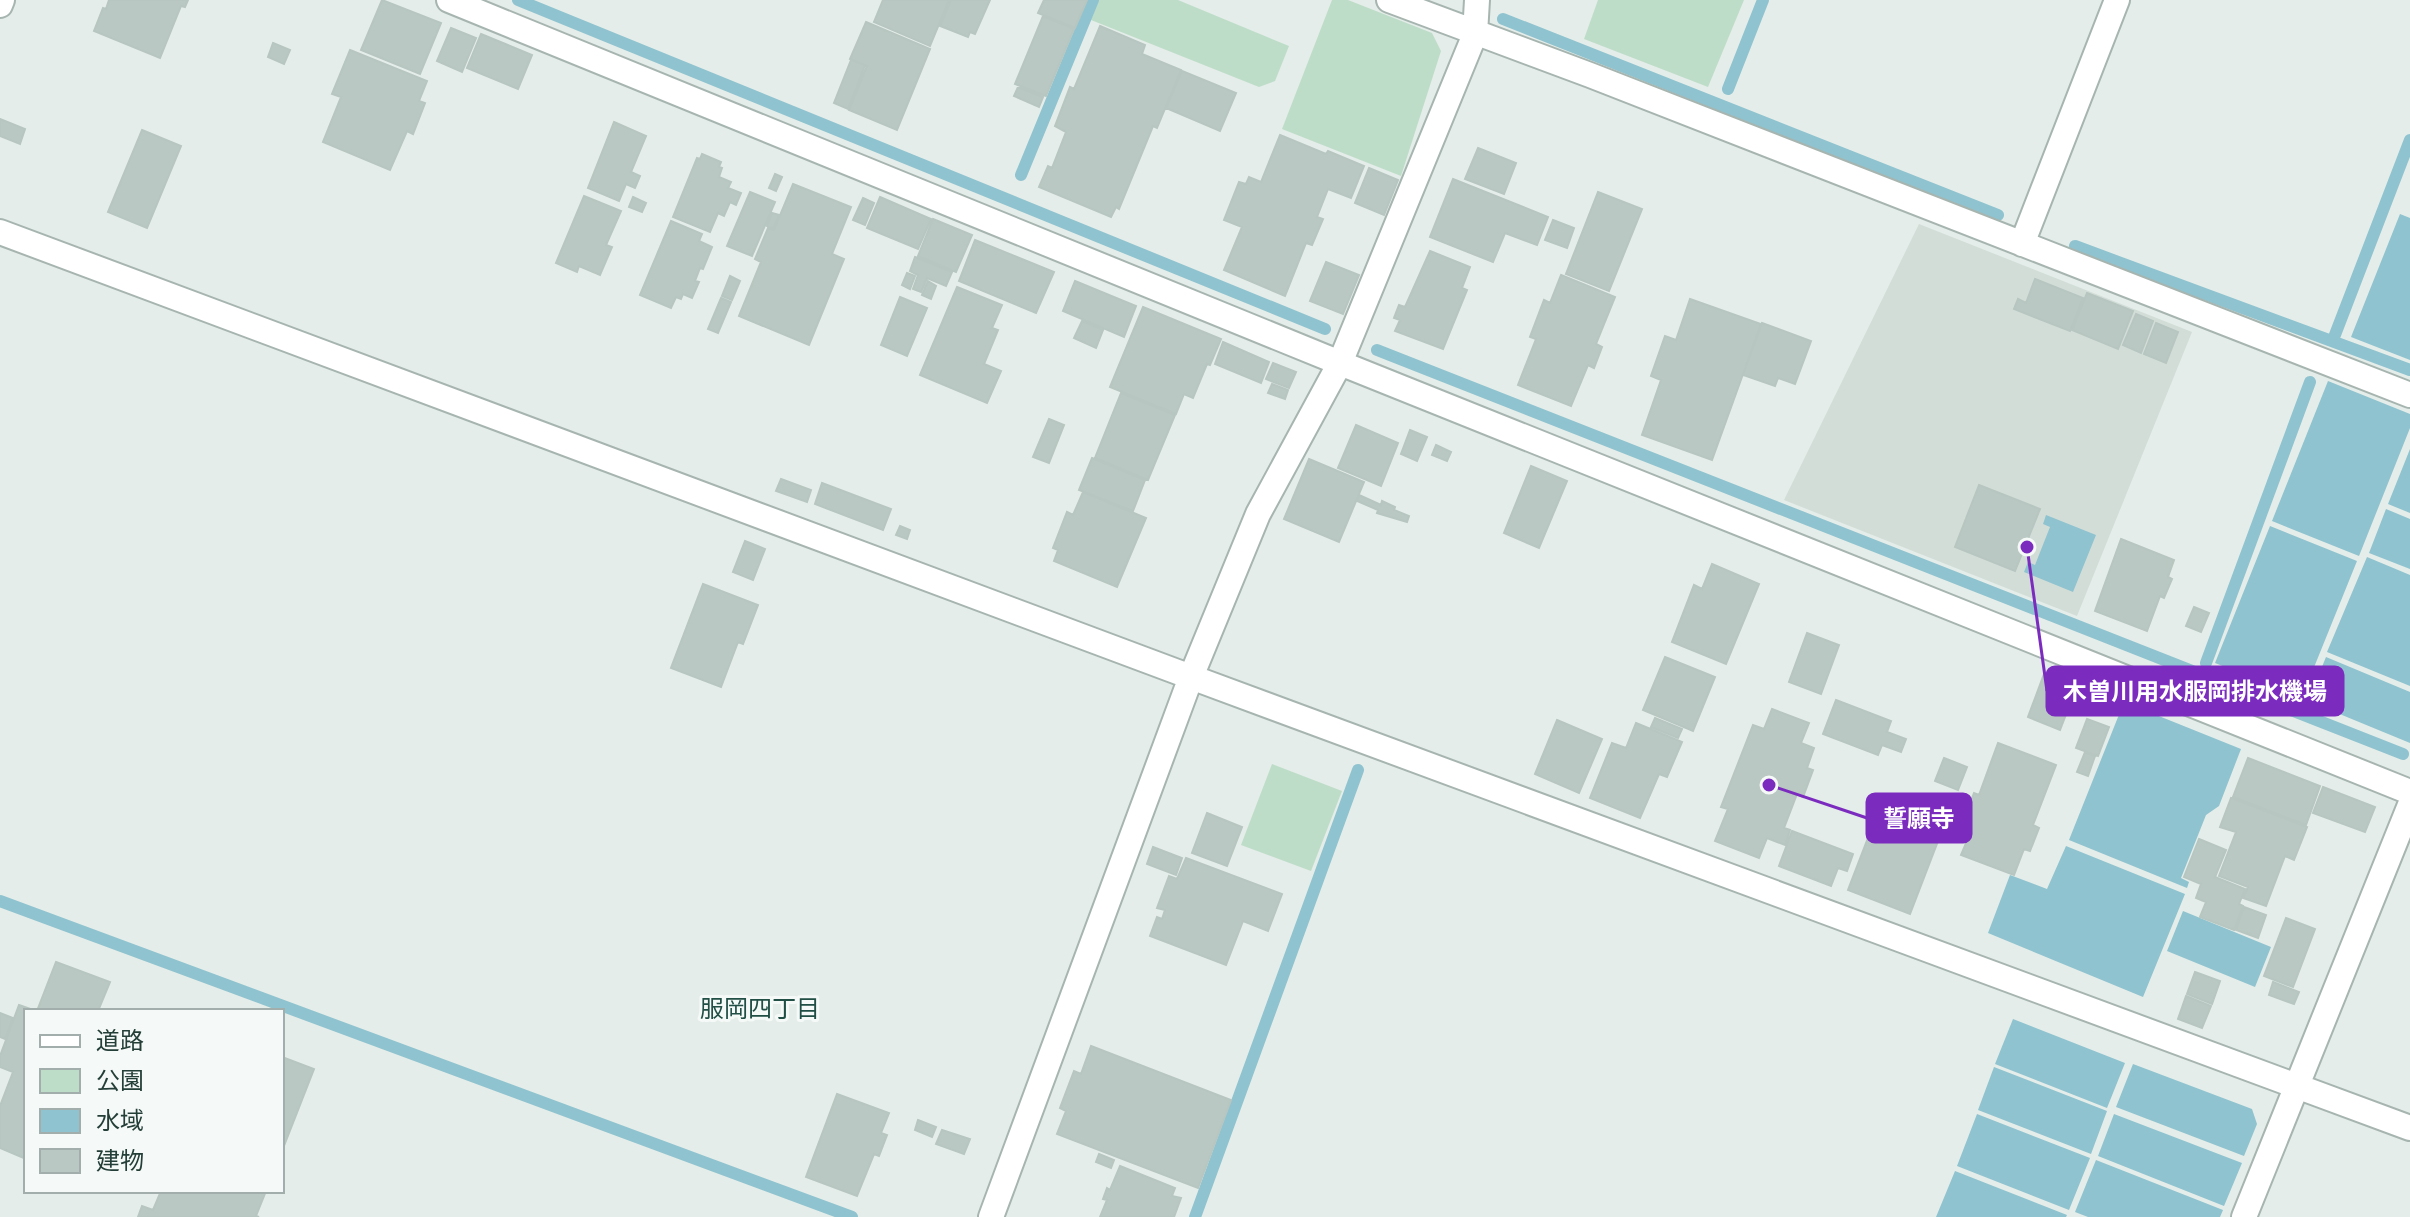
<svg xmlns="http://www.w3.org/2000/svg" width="2410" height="1217" font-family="Ubuntu,'Noto Sans JP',sans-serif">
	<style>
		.built { fill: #d2ddd8 }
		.green { fill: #beddc8 }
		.water { fill: #8fc3cf }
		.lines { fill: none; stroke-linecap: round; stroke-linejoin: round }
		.stream { stroke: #8fc3cf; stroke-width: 12 }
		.building { fill: #b9c8c2; stroke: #b7c6c0; stroke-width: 2 }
		.street-casing { stroke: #a7b5b0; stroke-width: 28 }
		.street { stroke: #fff; stroke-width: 24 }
		.labels { text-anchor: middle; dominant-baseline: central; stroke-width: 6; stroke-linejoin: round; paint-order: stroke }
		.neighbourhood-label { font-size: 24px; fill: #214f46; stroke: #f5f9f7 }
		.leader { fill: none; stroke: #7b2cbf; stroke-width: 3 }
		.callout-dot { fill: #7b2cbf; stroke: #f5f9f7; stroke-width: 3 }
		.callout { fill: #7b2cbf; stroke: #7b2cbf; stroke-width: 3 }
		.callout-label { font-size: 24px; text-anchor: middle; font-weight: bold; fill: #fff }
	</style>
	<rect width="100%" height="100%" fill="#e4ede9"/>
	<path class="built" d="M 1919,224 L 2192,332 L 2077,616 L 1784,500 Z"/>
	<path class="green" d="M 1099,0 L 1178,0 L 1289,46 L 1275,81 L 1259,87 L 1091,20 Z
		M 1332,0 L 1348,0 L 1432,33 L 1441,51 L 1401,176 L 1282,129 Z
		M 1598,0 L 1744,0 L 1708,87 L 1584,39 Z
		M 1272,764 L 1342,791 L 1311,871 L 1241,845 Z"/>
	<path class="water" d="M 2400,214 L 2410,218 L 2410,360 L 2351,337 Z
		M 2328,381 L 2410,414 L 2410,428 L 2359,556 L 2272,521 Z
		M 2410,449 L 2410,513 L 2388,504 Z
		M 2386,509 L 2410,519 L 2410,569 L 2369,553 Z
		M 2046,515 L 2096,535 L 2073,592 L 2024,572 L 2028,562 L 2035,565 L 2050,527 L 2043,524 Z
		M 2270,526 L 2357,561 L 2302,697 L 2215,663 Z
		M 2367,557 L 2410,575 L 2410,686 L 2327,652 Z
		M 2326,657 L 2410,692 L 2410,743 L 2308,701 Z
		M 2124,702 L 2241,749 L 2219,806 L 2206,815 L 2181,878 L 2189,882 L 2187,888 L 2069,840 Z
		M 2066,846 L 2185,894 L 2143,997 L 1988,933 L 2010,875 L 2047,889 Z
		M 2183,911 L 2271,947 L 2255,987 L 2167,951 Z
		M 2013,1019 L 2125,1063 L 2107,1108 L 1995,1064 Z
		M 2133,1064 L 2252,1109 L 2257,1124 L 2244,1156 L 2116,1107 Z
		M 1994,1067 L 2107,1111 L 2091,1154 L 1978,1110 Z
		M 1977,1114 L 2090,1158 L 2069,1210 L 1957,1166 Z
		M 2114,1114 L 2242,1163 L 2224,1206 L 2098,1156 Z
		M 2096,1160 L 2223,1210 L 2220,1217 L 2088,1217 L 2075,1212 Z
		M 1955,1171 L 2067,1215 L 2066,1217 L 1936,1217 Z"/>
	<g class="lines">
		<path class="stream" d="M 518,0 L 1325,329
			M 1503,19 L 1998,215
			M 1728,89 L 1763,0
			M 1021,175 L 1093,0
			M 2075,246 L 2410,370
			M 2333,340 L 2410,140
			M 1377,350 L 2403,754
			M 2206,663 L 2310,382
			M 0,901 L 852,1217
			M 1195,1217 L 1358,770"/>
	</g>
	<path class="building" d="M 109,0 L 188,0 L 185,7 L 181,6 L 160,58 L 94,31 L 103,8 L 106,9 Z
		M 382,0 L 441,23 L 420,74 L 361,50 Z
		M 883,0 L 949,0 L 930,46 L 874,22 Z
		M 951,0 L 990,0 L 975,34 L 970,32 L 968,37 L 940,26 Z
		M 1044,0 L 1087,0 L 1075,28 L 1038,13 Z
		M 1043,16 L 1074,29 L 1046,96 L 1015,84 Z
		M 866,22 L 930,49 L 897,130 L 849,110 L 867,66 L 850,59 Z
		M 1100,26 L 1145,45 L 1142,54 L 1181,70 L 1157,128 L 1153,126 L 1119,209 L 1116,207 L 1111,217 L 1039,187 L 1048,166 L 1052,168 L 1066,132 L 1055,126 L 1070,87 L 1074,89 Z
		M 451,28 L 476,38 L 462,72 L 437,61 Z
		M 481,34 L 532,55 L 518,89 L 467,68 Z
		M 273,43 L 290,50 L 284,64 L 268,57 Z
		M 350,50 L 427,81 L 419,101 L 425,103 L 413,134 L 407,131 L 390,170 L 323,142 L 341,97 L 332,94 Z
		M 851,60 L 865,65 L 848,109 L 834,103 Z
		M 1182,71 L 1236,93 L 1220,131 L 1166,108 Z
		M 1018,87 L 1043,97 L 1039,107 L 1014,96 Z
		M 0,119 L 25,129 L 20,144 L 0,136 Z
		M 614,122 L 646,136 L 631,172 L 640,176 L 635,188 L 626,184 L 619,201 L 588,188 Z
		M 142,130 L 181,146 L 147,228 L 108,212 Z
		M 1280,135 L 1326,154 L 1328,151 L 1364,166 L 1351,198 L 1328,189 L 1317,217 L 1323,219 L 1312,245 L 1306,243 L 1285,296 L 1224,270 L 1242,227 L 1224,220 L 1239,182 L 1246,184 L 1249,177 L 1261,182 Z
		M 1478,148 L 1516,163 L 1504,194 L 1465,179 Z
		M 702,154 L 721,162 L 719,167 L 722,168 L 719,177 L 731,182 L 728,188 L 741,193 L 736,205 L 730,202 L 724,216 L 718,213 L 710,232 L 673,217 L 697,158 L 700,159 Z
		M 1369,168 L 1398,180 L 1384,215 L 1355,203 Z
		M 775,174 L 782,177 L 776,191 L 769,188 Z
		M 1453,179 L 1548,217 L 1537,245 L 1505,233 L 1493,262 L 1430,237 Z
		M 793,184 L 851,207 L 832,254 L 844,259 L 809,345 L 739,316 L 761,262 L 755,259 L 768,228 L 774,230 Z
		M 750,192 L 775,202 L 752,256 L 727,246 Z
		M 1598,192 L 1642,209 L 1609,291 L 1566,274 Z
		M 584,196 L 621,211 L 606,245 L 612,247 L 600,275 L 579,266 L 577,272 L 556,263 Z
		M 633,197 L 646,203 L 642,212 L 629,207 Z
		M 880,197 L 931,219 L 918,249 L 867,228 Z
		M 863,198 L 874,203 L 865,225 L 853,220 Z
		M 772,213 L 779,215 L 773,229 L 767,226 Z
		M 933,219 L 972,235 L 956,272 L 918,256 Z
		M 1553,220 L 1574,228 L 1567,248 L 1545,240 Z
		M 671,221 L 702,234 L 699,241 L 712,247 L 703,269 L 700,268 L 695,281 L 699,282 L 692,298 L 683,294 L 681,299 L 676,297 L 671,308 L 640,295 Z
		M 975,240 L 1054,272 L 1036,313 L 959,281 Z
		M 1430,251 L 1470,267 L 1462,288 L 1467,290 L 1443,349 L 1395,331 L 1400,320 L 1394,318 L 1399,305 L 1405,307 Z
		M 915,257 L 952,272 L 946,286 L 927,278 L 921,292 L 913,289 L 918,275 L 910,271 Z
		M 1326,262 L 1359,275 L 1343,314 L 1310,301 Z
		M 907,273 L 915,276 L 910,289 L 902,285 Z
		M 1561,275 L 1615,297 L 1596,344 L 1602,347 L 1594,368 L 1588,365 L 1571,406 L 1518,385 L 1536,339 L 1530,337 L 1544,300 L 1550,303 Z
		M 730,276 L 740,281 L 732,300 L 722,296 Z
		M 2035,279 L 2083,298 L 2070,331 L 2014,309 L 2018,299 L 2026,303 Z
		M 928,281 L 936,286 L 931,299 L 922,295 Z
		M 1075,281 L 1136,306 L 1124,337 L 1063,311 Z
		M 957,287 L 1002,305 L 992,328 L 998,330 L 984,364 L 1001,371 L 987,403 L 920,375 Z
		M 2087,293 L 2133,311 L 2118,349 L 2072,330 Z
		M 900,297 L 927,308 L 907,356 L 881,345 Z
		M 721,298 L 731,302 L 718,333 L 708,329 Z
		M 1690,299 L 1761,324 L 1712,460 L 1642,435 L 1661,380 L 1651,376 L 1665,336 L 1676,340 Z
		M 1143,307 L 1221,339 L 1210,365 L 1207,364 L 1193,398 L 1184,394 L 1176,414 L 1110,387 Z
		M 2136,314 L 2153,321 L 2141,353 L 2123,345 Z
		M 1082,321 L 1103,330 L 1096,348 L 1074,338 Z
		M 1762,323 L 1811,341 L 1795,384 L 1778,378 L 1775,386 L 1743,375 Z
		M 2156,323 L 2178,332 L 2166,363 L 2144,354 Z
		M 1223,342 L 1269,362 L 1261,383 L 1215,364 Z
		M 1273,363 L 1296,372 L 1289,388 L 1266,379 Z
		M 1272,384 L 1288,390 L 1285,399 L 1268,393 Z
		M 1121,393 L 1175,415 L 1148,480 L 1095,458 Z
		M 1049,419 L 1064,425 L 1049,463 L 1033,457 Z
		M 1356,425 L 1398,443 L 1381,486 L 1338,468 Z
		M 1410,430 L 1427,437 L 1417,461 L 1401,454 Z
		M 1436,445 L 1451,452 L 1447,461 L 1432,455 Z
		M 1092,458 L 1145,480 L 1133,511 L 1079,490 Z
		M 1309,459 L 1364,482 L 1339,542 L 1284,519 Z
		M 1531,466 L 1567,481 L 1539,548 L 1504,533 Z
		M 781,479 L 811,490 L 807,502 L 776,491 Z
		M 822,483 L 891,509 L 883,530 L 815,504 Z
		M 1979,485 L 2040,509 L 2015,571 L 1955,547 Z
		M 1083,492 L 1146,518 L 1117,587 L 1054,561 L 1058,550 L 1053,548 L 1067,512 L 1073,515 Z
		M 1359,495 L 1381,505 L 1382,501 L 1395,507 L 1394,510 L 1409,516 L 1407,522 L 1377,513 L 1378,510 L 1357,501 Z
		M 900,526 L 910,530 L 907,539 L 896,535 Z
		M 2121,539 L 2174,560 L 2168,577 L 2172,579 L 2164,598 L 2160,596 L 2147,631 L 2095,611 Z
		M 745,541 L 765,549 L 753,580 L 733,572 Z
		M 1712,564 L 1759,584 L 1726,664 L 1672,642 L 1694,585 L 1702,589 Z
		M 703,584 L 758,605 L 743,644 L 738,642 L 721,687 L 671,668 Z
		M 2194,607 L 2209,613 L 2201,632 L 2186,626 Z
		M 1807,633 L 1839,645 L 1821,694 L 1789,682 Z
		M 1665,657 L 1715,677 L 1693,731 L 1643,710 Z
		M 2044,674 L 2077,686 L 2060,730 L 2028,717 Z
		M 1836,700 L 1891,721 L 1887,732 L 1906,739 L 1901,752 L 1882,745 L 1878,755 L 1823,734 Z
		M 1772,709 L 1809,723 L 1801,743 L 1814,748 L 1807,768 L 1813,770 L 1803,797 L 1797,794 L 1784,828 L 1790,830 L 1785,845 L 1767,838 L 1759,858 L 1715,841 L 1728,809 L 1721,807 L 1753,725 L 1764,729 Z
		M 1655,718 L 1682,729 L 1678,738 L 1651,727 Z
		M 2087,719 L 2109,727 L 2098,756 L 2076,748 Z
		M 1557,720 L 1602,739 L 1579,793 L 1535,774 Z
		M 1636,723 L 1682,742 L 1667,777 L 1659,774 L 1640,818 L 1590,798 L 1612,743 L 1626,748 Z
		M 1998,743 L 2056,765 L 2033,825 L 2039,828 L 2030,851 L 2024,849 L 2014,875 L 1961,855 L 1970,834 L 1960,830 L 1974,793 L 1979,795 Z
		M 2085,752 L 2095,756 L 2088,776 L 2077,772 Z
		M 1944,758 L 1967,767 L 1958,790 L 1935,781 Z
		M 2248,758 L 2320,786 L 2306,825 L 2233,797 Z
		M 2323,787 L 2375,807 L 2365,832 L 2313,813 Z
		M 2231,798 L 2307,827 L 2294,860 L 2285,856 L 2266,906 L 2243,898 L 2248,887 L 2219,876 L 2236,832 L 2220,827 Z
		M 1881,804 L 1943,828 L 1910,914 L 1848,890 Z
		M 1207,813 L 1242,827 L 1227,866 L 1192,853 Z
		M 1792,831 L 1853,854 L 1847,871 L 1838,868 L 1831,886 L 1779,866 Z
		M 2199,839 L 2226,850 L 2215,877 L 2245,889 L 2239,904 L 2243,906 L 2234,930 L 2200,917 L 2206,902 L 2196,898 L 2201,884 L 2184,877 Z
		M 1153,847 L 1182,858 L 1176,875 L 1147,864 Z
		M 1186,858 L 1282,894 L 1268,931 L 1243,921 L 1226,965 L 1150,936 L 1157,917 L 1162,919 L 1165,910 L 1157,908 L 1169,876 L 1177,879 Z
		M 2244,907 L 2266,915 L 2258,938 L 2236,930 Z
		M 2286,918 L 2315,929 L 2293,987 L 2264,976 Z
		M 56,962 L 110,982 L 98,1011 L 37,1011 Z
		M 2195,972 L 2220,981 L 2212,1004 L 2187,994 Z
		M 2273,982 L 2299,992 L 2294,1004 L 2269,995 Z
		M 2186,996 L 2211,1006 L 2202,1028 L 2178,1019 Z
		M 19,1005 L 36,1011 L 26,1011 L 26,1159 L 0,1148 L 0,1106 L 13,1072 L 0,1067 L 0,1056 Z
		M 0,1013 L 13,1018 L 5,1039 L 0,1037 Z
		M 1091,1046 L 1231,1100 L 1198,1188 L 1057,1134 L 1066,1111 L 1060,1108 L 1074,1071 L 1081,1074 Z
		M 282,1057 L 314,1069 L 282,1151 Z
		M 837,1094 L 889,1113 L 881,1133 L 887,1135 L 879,1156 L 874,1154 L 857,1196 L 806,1177 Z
		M 918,1120 L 936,1127 L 932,1137 L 915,1130 Z
		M 942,1130 L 970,1139 L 964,1154 L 936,1144 Z
		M 1099,1154 L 1114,1160 L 1111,1168 L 1096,1162 Z
		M 1120,1166 L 1175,1188 L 1172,1196 L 1181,1198 L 1174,1217 L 1100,1217 L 1107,1200 L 1103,1199 L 1107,1188 L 1110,1190 Z
		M 161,1191 L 266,1191 L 256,1216 L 259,1217 L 138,1217 L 142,1206 L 153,1210 Z"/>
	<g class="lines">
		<g class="street-casing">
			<path id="street" d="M 449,0 L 1340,363 L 2410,792
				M 1389,0 L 1590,75 L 2410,395
				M 0,5 L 2,0
				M 0,232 L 1191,677 L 2410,1128
				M 2022,244 L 2117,0
				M 991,1217 L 1191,677 L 1258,514 L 1340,363 L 1475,34 L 1477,0
				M 2244,1217 L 2410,805"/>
		</g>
		<use href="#street" class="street"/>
	</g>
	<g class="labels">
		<g class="neighbourhood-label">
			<text x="760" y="1008">服岡四丁目</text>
		</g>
	</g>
	<path class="leader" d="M2027 547L2047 691M1769 785L1867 818"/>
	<g class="callout-dot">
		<circle cx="2027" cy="547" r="8"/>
		<circle cx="1769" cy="785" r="8"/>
	</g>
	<g class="callout">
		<rect x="2047" y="667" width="296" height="48" rx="8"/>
		<rect x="1867" y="794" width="104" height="48" rx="8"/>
	</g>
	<g class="callout-label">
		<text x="2195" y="700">木曽川用水服岡排水機場</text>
		<text x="1919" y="827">誓願寺</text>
	</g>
	<rect x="24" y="1009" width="260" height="184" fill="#f5f9f7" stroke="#a1aeab" stroke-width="2"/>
	<rect x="40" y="1035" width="40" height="12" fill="#ffffff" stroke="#a1aeab" stroke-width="2"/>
	<text x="96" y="1049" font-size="24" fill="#243e38">道路</text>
	<rect x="40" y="1069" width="40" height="24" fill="#beddc8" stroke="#a1aeab" stroke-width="2"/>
	<text x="96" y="1089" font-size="24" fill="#243e38">公園</text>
	<rect x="40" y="1109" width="40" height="24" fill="#8fc3cf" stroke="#a1aeab" stroke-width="2"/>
	<text x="96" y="1129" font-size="24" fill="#243e38">水域</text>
	<rect x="40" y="1149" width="40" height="24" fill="#b9c8c2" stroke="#a1aeab" stroke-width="2"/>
	<text x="96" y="1169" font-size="24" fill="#243e38">建物</text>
</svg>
